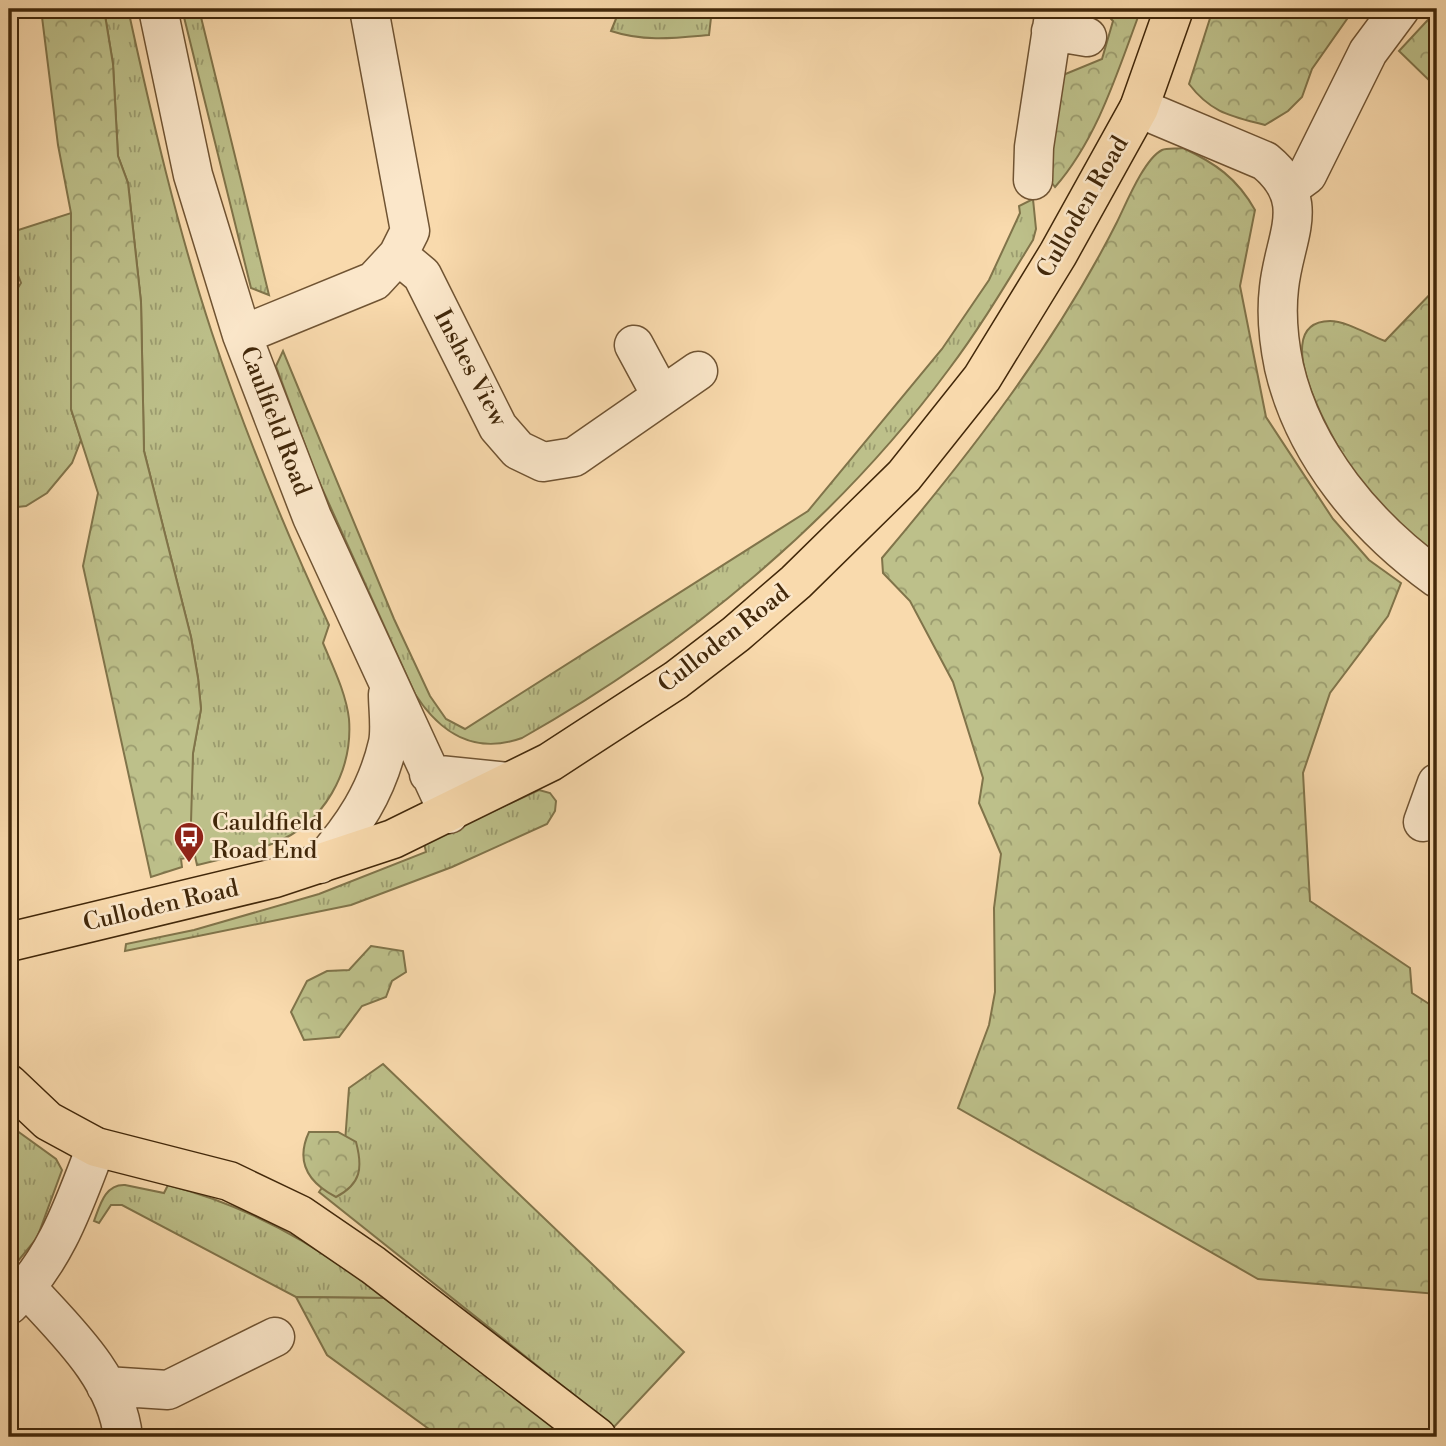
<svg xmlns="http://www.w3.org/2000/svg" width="1446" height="1446" font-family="'Libre Bodoni',serif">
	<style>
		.grass { fill: url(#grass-tufts); stroke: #80744a; stroke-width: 2 }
		.forest { fill: url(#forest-crowns); stroke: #80744a; stroke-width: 2 }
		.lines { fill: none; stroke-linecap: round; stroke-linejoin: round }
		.minor-casing { stroke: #705433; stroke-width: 41 }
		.major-casing { stroke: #42280a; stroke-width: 41 }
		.minor { stroke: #fbe7ca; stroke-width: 38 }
		.major { stroke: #f9daad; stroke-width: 38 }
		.labels { text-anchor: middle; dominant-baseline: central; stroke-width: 5; stroke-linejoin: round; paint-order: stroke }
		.street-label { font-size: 24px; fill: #42280a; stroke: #fbe7ca }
		.poi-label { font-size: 24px; fill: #42280a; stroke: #fbe7ca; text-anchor: start }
	</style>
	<defs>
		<pattern id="grass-tufts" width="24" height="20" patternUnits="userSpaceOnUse" patternTransform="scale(1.75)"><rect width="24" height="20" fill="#bdc08a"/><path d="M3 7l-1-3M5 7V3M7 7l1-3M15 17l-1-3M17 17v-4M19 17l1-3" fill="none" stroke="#9b9c6f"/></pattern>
		<pattern id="forest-crowns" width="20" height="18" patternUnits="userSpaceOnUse" patternTransform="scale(1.75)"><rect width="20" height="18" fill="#bdc08a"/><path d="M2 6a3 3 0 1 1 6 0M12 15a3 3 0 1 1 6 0" fill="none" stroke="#9b9c6f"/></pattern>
	</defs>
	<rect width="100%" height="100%" fill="#f9daad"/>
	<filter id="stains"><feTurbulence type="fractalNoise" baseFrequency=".00286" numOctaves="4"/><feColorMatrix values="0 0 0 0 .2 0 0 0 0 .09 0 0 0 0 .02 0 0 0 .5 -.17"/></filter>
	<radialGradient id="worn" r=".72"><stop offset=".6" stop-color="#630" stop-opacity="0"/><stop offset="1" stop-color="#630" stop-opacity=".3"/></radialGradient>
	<path class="grass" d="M 104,9 L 128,9 C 152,118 177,227 212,333 C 245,433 285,530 329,625 L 323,643 C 333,667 346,693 349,719 C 353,771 324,824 274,843 C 250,853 223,859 197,865 L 195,856 L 190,857 L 188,845 L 193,753 L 201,709 L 198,678 L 191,637 L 144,451 L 141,302 L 128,183 L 118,156 L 113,64 Z
		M 182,9 L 199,9 L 269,295 L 251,288 Z
		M 620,9 L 712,9 L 709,35 C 675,38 644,42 611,31 Z
		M 1033,199 L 1036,229 L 1033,240 C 1006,284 980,328 949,369 C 836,522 686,645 522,738 C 475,755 440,733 415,694 L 316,475 L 276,366 L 283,351 L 394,619 L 430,696 L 446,719 L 465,729 L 808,511 L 942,349 L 989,280 L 1020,213 L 1019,206 Z
		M 71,213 L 71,409 L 81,440 L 72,463 L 47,493 L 26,506 L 9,508 L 9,302 L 21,283 L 9,253 L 9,233 Z
		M 539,790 L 550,793 L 556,801 L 555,811 L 547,824 L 452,867 L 351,905 L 125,951 L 126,944 L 194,930 L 319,894 L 426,852 L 424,843 Z
		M 383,1064 L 684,1352 L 614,1427 L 319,1192 L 344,1156 L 349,1088 Z
		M 9,1125 L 56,1159 L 62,1170 L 37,1238 L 9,1272 Z
		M 125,1185 L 164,1193 L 168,1185 C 249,1206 319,1245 384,1298 L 296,1297 L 122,1205 L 111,1205 L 99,1223 L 94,1221 C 100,1205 105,1184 125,1185 Z"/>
	<path class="forest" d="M 41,9 L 104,9 L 113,64 L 118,156 L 128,183 L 141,302 L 144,451 L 191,637 L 198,678 L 201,709 L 193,753 L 190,857 L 181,859 L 182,867 L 151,877 L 83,566 L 98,493 L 71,409 L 71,213 L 58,145 Z
		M 1102,9 L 1141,9 C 1118,70 1098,138 1055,187 L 1048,178 L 1063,75 L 1102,59 L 1113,21 Z
		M 1213,9 L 1354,9 L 1312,69 L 1302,97 L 1288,111 L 1265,125 C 1231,116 1211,113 1189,84 Z
		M 1437,10 L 1437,88 L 1399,51 Z
		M 1183,148 C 1215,163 1237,178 1255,210 L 1240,286 L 1266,417 L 1333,519 L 1369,560 L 1401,583 L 1388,616 L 1330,693 L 1303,773 L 1310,901 L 1410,968 L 1412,993 L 1437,1009 L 1437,1294 L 1258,1279 L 958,1108 L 989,1025 L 995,992 L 994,908 L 1001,854 L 979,803 L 983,778 L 953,682 L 910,601 L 883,573 L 882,558 C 969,455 1056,343 1117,222 C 1126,204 1144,159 1162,150 C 1167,148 1177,149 1183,148 Z
		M 1437,287 L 1437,556 C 1415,537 1389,518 1370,495 C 1350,472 1256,322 1330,321 C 1346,321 1369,335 1385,341 Z
		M 371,946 L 403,951 L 406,972 L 392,981 L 386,997 L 362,1006 L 339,1037 L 304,1040 L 291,1012 L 307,981 L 327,971 L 349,970 Z
		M 309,1132 L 338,1132 L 356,1142 C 363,1168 361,1184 336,1197 C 309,1183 295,1162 309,1132 Z
		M 296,1297 L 384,1298 L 566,1437 L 440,1437 L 327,1355 Z"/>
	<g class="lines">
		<g class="minor-casing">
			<path id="minor" d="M 158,9 L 193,175 L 242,335 L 312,517 L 449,814
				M 1051,31 L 1087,37
				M 1139,108 L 1265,161 C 1314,201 1284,237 1279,288 C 1276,313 1279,343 1284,367 C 1304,454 1367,528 1437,578
				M 1033,180 L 1034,147 L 1055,9
				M 1288,189 L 1307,175 L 1368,52 L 1400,9
				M 398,255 L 422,275 L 498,427 L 518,450 L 543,462 L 574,457 L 698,371
				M 242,335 L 374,281 L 398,255 L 410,231 L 369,9
				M 634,345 L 661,395
				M 429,774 L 508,782
				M 1423,822 L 1437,783
				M 320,864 C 353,828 377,791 388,743 C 391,728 388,709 388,694
				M 27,1288 C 65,1330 117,1377 123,1437
				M 9,1305 C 55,1262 74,1205 96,1147
				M 106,1386 L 168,1390 L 275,1337"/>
		</g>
		<g class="major-casing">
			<path id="major" d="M 9,942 L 275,878 L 393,839 L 550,762 L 676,680 L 736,634 L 796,582 L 904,476 L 982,378 L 1058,254 L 1139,108 L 1174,9
				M 9,1084 L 48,1121 L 96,1147 L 229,1181 L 300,1215 L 373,1265 L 597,1437"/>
		</g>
		<use href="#minor" class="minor"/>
		<use href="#major" class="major"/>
	</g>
	<defs>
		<g id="bus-pin" transform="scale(1.575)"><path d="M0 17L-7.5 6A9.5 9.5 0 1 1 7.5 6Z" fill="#8f2418" stroke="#fbe7ca"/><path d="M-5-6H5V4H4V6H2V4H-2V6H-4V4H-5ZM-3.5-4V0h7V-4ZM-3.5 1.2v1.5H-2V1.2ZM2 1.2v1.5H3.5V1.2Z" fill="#fff"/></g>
	</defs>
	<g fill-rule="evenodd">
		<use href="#bus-pin" x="189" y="837"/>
	</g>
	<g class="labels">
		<g class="street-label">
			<text transform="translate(1083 207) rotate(-60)">Culloden Road</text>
			<text transform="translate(470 368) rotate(62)">Inshes View</text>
			<text transform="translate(275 421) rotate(69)">Caulfield Road</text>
			<text transform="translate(724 639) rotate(-38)">Culloden Road</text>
			<text transform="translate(161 906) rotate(-13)">Culloden Road</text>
		</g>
		<g class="poi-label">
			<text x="212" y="823">Cauldfield<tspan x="212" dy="28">Road End</tspan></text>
		</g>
	</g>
	<rect width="1446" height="1446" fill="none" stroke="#f9daad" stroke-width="35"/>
	<rect x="10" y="10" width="1425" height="1425" fill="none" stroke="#42280a" stroke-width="3.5"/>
	<rect x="18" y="18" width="1411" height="1411" fill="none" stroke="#42280a" stroke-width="2"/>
	<rect width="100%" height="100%" filter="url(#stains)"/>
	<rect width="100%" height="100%" fill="url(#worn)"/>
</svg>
